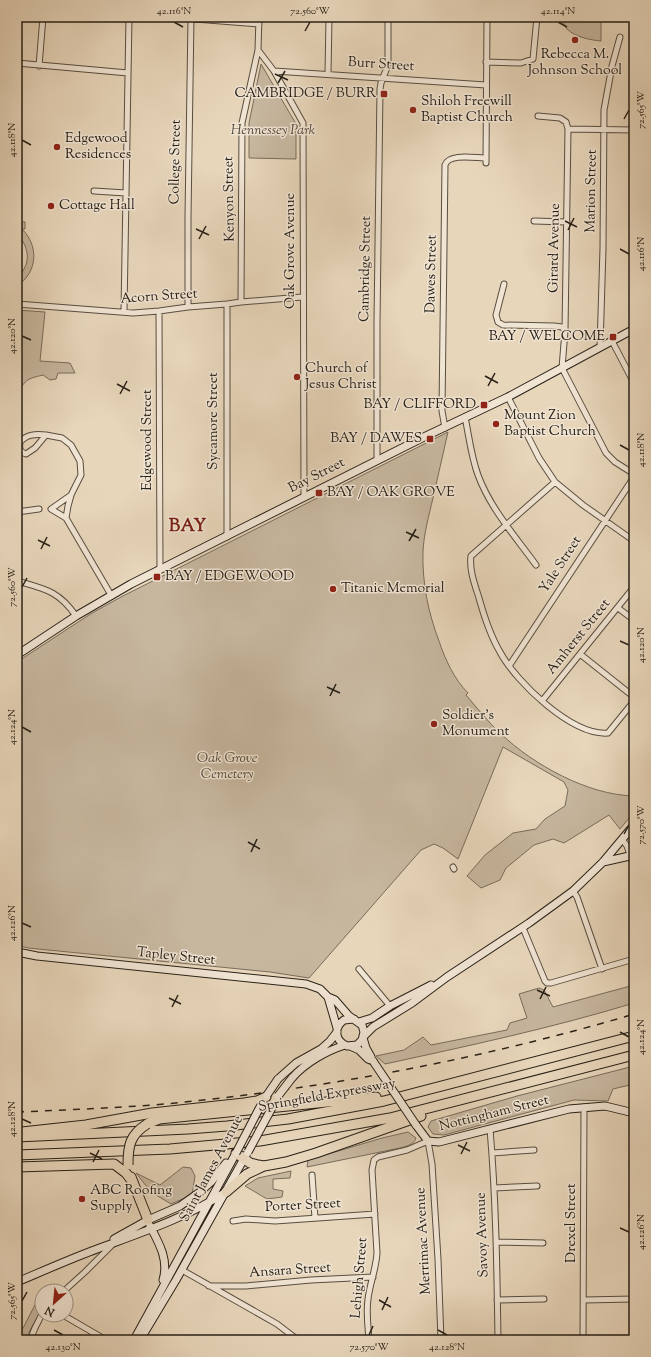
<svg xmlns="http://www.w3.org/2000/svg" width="651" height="1357" font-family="'Sorts Mill Goudy',serif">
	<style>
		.green { fill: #c7b79f; stroke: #786c5b }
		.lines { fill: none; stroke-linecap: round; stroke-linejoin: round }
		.street-casing { stroke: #584e40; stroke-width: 7 }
		.secondary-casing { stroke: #282117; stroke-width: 9 }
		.highway-casing { stroke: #282117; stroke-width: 11 }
		.street { stroke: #f0e4d3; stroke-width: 5 }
		.secondary { stroke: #f0e4d3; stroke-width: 7 }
		.highway { stroke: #e8d6bb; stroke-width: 9 }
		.rail { stroke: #282117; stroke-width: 1.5; stroke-dasharray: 7 7; stroke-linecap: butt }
		.secondary-bridge-casing { stroke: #282117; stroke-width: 9; stroke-linecap: butt }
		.highway-bridge-casing { stroke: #282117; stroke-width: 11; stroke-linecap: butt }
		.secondary-bridge { stroke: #f0e4d3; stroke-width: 7 }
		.highway-bridge { stroke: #e8d6bb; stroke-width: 9 }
		.ticks { fill: none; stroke: #282117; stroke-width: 1.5 }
		.poi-dot { fill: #8f2418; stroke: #f0e4d3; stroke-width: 1.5 }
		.labels { text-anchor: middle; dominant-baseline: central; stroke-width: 3; stroke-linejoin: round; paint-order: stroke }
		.poi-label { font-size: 14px; fill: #282117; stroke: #f0e4d3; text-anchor: start }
		.street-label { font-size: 14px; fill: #282117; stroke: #f0e4d3 }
		.park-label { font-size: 14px; font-style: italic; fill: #504639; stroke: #f0e4d3 }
		.district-label { font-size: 18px; font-weight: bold; letter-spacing: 1px; fill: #7a1f14; stroke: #f0e4d3 }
		.neatline { fill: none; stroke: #282117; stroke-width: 1.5 }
		.ticks-label { font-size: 10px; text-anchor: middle; fill: #282117 }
	</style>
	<rect width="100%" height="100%" fill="#e8d6bb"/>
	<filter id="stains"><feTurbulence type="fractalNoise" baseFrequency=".005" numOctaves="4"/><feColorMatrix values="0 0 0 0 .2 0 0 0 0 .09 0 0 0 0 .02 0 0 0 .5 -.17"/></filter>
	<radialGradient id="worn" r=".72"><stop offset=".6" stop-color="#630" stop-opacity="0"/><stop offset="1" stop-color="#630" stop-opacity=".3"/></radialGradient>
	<path class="green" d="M 561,17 L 601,17 L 601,41 C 590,40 575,37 567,29 C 564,26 563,21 561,17 Z
		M 261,64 L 296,124 L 296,159 L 249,158 L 249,123 Z
		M 17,221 L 25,222 L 25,229 L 22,229 C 39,246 38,272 17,286 C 17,276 20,277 24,269 C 31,257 26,243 17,234 Z
		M 17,310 L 45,312 L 40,361 L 70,363 L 75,373 L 58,373 L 56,379 L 50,380 L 43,375 C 26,379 25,380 17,395 Z
		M 448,432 C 443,454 438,476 433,498 C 429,515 424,533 423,551 C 422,582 428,612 439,641 C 445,659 454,679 468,693 L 466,695 C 477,708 488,722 501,734 C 534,765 588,795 634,796 L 634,812 L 620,829 L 609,815 L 564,843 L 553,839 L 534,845 L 506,868 L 500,880 L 481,888 L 467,876 L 485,855 L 513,833 L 536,829 L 545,819 L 565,806 L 568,790 L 564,782 L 503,747 L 458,859 L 443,848 L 434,844 L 421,850 L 309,978 L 270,972 L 28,948 L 17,945 L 17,662 L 92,613 L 121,597 Z
		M 634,985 L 634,1003 C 552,1028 468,1046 385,1064 L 376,1056 L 404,1050 L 423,1037 L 431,1045 L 507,1030 L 510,1023 L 527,1018 L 519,994 L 539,988 L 544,990 L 553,1007 Z
		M 634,1066 L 634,1084 L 613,1089 L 608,1101 L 574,1100 L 444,1135 L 433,1134 L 428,1127 L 431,1121 L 517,1096 Z
		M 408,1132 L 416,1138 C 414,1145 406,1146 400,1148 L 307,1167 L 308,1160 L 382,1138 Z
		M 183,1167 L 191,1168 L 195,1176 L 192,1195 L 171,1204 L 151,1192 L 136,1173 L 160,1185 Z
		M 291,1171 L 290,1178 L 273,1179 L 273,1189 L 283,1191 L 282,1197 L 267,1199 L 245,1186 L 258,1178 Z
		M 36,1303 L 42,1307 L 42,1310 L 30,1330 L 27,1340 L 17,1340 L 17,1329 L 22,1330 Z"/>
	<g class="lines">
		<g class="street-casing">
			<path id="street" d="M 169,17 L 259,24
				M 259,17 L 258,50 L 274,71 L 303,123 L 304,497
				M 486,62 L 521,63 L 533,59 L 537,17
				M 17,63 L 128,73
				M 39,66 L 43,17
				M 274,71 L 486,85
				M 328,74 L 329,17
				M 538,116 L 560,118 L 566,122 L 568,129 L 565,331 L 562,368 L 606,453 L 615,462 L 634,474
				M 568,129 L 634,130
				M 486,163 L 487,17
				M 94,191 L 126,193
				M 534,221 L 567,222
				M 504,284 L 496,315 L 498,322 L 503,325 L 554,326 L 562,327 L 565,331
				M 241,302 L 242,123 L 258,50
				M 17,304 L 133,313 L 159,311 L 188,307 L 227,304 L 241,302 L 302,297
				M 227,304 L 227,537
				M 188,307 L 188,217 L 191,17
				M 159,311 L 160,569
				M 124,312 L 129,17
				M 612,341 L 634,383
				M 600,348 L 603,248 L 604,110 L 612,66 L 620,37
				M 508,397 L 539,458 L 555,482 L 583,505 L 634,541
				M 465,417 C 469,436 471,456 478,475 C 490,508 515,536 536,565
				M 445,428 L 442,411 L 445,165 C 449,153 475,158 486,158
				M 46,435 C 36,434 27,434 20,442 C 19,449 20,452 26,454 L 35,448 L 46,435 L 62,438 L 71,445 L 80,461 L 81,475 L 71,495 L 68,506 L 66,518
				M 377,461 L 377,322 L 380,89 L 381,83 L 388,65 L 388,17
				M 555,482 L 471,556 C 469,570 475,585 479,598 C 484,616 490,635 500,652 C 516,682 572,736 608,733 L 634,701
				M 71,495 L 51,509 L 66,518 L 111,595
				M 17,512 L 39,509
				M 17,581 C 45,589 59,591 76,616
				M 618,608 L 634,620
				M 580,654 L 634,697
				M 509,666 L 634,477
				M 542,701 L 634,587
				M 622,839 L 627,846 L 634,867
				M 453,867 L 454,869
				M 573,891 L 577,897 L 602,969
				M 523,928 L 545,981 L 547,983 L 551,983 L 634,959
				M 359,969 L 390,1006
				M 490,1129 C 496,1199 497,1270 498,1340
				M 492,1153 L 534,1150
				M 312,1175 L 315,1218
				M 494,1188 L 537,1186
				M 233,1221 L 246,1219 L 275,1221 L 375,1214
				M 496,1242 L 543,1243
				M 182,1270 L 277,1324 L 298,1340
				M 209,1286 L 246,1286 L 311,1280 L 373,1277
				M 64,1291 L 85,1272 L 113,1244
				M 497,1300 L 544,1299
				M 584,1300 L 634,1299
				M 63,1315 L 106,1340
				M 30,1340 L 35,1328 L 42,1314
				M 369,1340 C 368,1326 366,1313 368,1299 C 370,1283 376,1269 377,1253 L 372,1170 L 374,1160 L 378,1157 L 407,1150 L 428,1141 L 432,1164 L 438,1259 L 441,1340
				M 583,1340 L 584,1107"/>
		</g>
		<g class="secondary-casing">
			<path id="secondary" d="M 17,655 L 76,616 L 131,584 L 426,436 L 508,397 L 634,329
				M 603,862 L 634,855
				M 17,952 L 37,956 L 306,984 L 320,989 L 328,997 L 335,1000 L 349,1016 L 362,1025 L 364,1032 L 362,1040 L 357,1045 L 347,1046 C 335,1041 333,1028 344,1020 L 354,1019
				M 328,997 L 337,1028
				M 359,1022 L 372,1018 L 390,1006 L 431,985
				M 364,1036 L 373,1027 L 412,1003 L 447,977 L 529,923 L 573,891 L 603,862 L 634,825
				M 363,1038 L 366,1048 L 371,1057
				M 350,1046 L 359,1050 L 368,1059 L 373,1061
				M 292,1078 C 305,1063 326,1051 345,1045
				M 278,1079 L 296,1063 L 321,1049 L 330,1041 L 337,1032
				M 416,1125 L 428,1141 L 439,1142 L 569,1109 L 605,1106 L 634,1113
				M 150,1226 C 159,1243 169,1260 163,1280
				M 114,1239 L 148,1220 L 180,1206 L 200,1192 L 211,1182 L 226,1163
				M 17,1282 C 43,1271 70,1259 97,1249 C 140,1233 186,1218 226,1192
				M 134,1340 L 236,1153
				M 140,1340 L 176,1280 L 246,1155"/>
		</g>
		<g class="highway-casing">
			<path id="highway" d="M 147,1124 L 159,1119 L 376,1097
				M 22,1132 L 86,1125 L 152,1113 L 244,1103 L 257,1101 L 266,1097
				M 17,1137 L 188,1129 L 227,1126 L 288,1119 L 384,1101 L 634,1036
				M 236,1153 L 250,1163 L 258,1165 L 264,1166 L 286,1162 L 316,1153 L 421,1116
				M 17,1155 L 170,1149 L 260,1141 L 390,1118 L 634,1055
				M 17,1167 L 114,1164 L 126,1173 L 132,1181
				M 131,1177 L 148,1220
				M 226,1192 L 247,1174 L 264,1166"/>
		</g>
		<use href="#street" class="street"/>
		<use href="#secondary" class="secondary"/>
		<use href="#highway" class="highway"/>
		<path class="rail" d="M 17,1112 C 66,1110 115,1108 165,1104 C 322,1089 483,1059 634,1014"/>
		<g class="secondary-bridge-casing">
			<path id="secondary-bridge" d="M 373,1061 L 416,1125
				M 267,1095 L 278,1079
				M 278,1096 L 292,1078
				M 248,1152 L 274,1104
				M 236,1153 L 261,1105"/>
		</g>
		<g class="highway-bridge-casing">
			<path id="highway-bridge" d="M 128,1165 C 128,1145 130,1135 147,1124"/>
		</g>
		<use href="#secondary-bridge" class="secondary-bridge"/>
		<use href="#highway-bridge" class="highway-bridge"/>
	</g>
	<path class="ticks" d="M 174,22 L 183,27M 558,22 L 567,27M 305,31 L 310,22M 275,74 L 288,80M 278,83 L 285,71M 624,119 L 629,110M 22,140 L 31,145M 565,221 L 577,227M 196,229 L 209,235M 568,230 L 574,218M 199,239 L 206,226M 620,249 L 629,254M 22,336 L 31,340M 485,376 L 498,383M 117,384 L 130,391M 488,386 L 495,373M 120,394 L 127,381M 620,445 L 629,450M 406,532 L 419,538M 38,540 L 50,546M 409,541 L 416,529M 41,549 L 47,537M 22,587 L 27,578M 620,641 L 629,645M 327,687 L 340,693M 330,696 L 336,684M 22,727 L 31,732M 624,834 L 629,825M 248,842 L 260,849M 251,852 L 257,839M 22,923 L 31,927M 537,990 L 550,996M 169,998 L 181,1004M 540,999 L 546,987M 172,1007 L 178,995M 620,1032 L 629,1037M 22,1119 L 31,1123M 458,1145 L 470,1151M 90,1153 L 102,1159M 461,1154 L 467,1142M 93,1162 L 99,1150M 620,1228 L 629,1232M 379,1300 L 391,1307M 22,1301 L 27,1292M 382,1310 L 388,1297M 54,1330 L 63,1335M 438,1330 L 447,1335M 369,1335 L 373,1326"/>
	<g class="poi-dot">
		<circle cx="575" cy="40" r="4"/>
		<rect x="380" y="90" width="8" height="8" rx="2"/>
		<circle cx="413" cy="110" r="4"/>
		<circle cx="57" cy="147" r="4"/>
		<circle cx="51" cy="206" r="4"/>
		<rect x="609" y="333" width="8" height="8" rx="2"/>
		<circle cx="297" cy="377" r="4"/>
		<rect x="480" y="401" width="8" height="8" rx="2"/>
		<circle cx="496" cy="424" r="4"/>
		<rect x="426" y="435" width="8" height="8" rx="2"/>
		<rect x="315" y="489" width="8" height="8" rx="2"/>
		<rect x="153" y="573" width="8" height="8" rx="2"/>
		<circle cx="333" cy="589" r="4"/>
		<circle cx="434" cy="724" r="4"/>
		<circle cx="82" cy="1199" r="4"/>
	</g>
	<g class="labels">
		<g class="poi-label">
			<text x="575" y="55" text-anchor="middle">Rebecca M.<tspan x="575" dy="16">Johnson School</tspan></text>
			<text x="376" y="94" text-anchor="end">CAMBRIDGE / BURR</text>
			<text x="421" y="102">Shiloh Freewill<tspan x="421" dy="16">Baptist Church</tspan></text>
			<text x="65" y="139">Edgewood<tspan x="65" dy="16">Residences</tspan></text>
			<text x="59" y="206">Cottage Hall</text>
			<text x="605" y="337" text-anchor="end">BAY / WELCOME</text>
			<text x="305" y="369">Church of<tspan x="305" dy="16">Jesus Christ</tspan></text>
			<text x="476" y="405" text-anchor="end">BAY / CLIFFORD</text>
			<text x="504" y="416">Mount Zion<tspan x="504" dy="16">Baptist Church</tspan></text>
			<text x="422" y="439" text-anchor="end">BAY / DAWES</text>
			<text x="327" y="493">BAY / OAK GROVE</text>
			<text x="165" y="577">BAY / EDGEWOOD</text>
			<text x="341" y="589">Titanic Memorial</text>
			<text x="442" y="716">Soldier's<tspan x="442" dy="16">Monument</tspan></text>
			<text x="90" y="1191">ABC Roofing<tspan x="90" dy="16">Supply</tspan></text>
		</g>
		<g class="street-label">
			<text transform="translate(381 65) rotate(4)">Burr Street</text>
			<text transform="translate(176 162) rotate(-89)">College Street</text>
			<text transform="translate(592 191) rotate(-89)">Marion Street</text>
			<text transform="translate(230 199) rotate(-91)">Kenyon Street</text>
			<text transform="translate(555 248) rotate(-89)">Girard Avenue</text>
			<text transform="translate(291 251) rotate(-90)">Oak Grove Avenue</text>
			<text transform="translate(366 269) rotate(-89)">Cambridge Street</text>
			<text transform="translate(432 274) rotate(-89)">Dawes Street</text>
			<text transform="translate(159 297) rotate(-4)">Acorn Street</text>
			<text transform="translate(214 421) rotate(-90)">Sycamore Street</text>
			<text transform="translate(148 440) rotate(-90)">Edgewood Street</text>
			<text transform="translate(317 476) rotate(-27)">Bay Street</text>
			<text transform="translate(561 565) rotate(-57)">Yale Street</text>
			<text transform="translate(579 637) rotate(-51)">Amherst Street</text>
			<text transform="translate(176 957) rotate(6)">Tapley Street</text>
			<text transform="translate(327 1096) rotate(-10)">Springfield Expressway</text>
			<text transform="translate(494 1114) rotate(-14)">Nottingham Street</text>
			<text transform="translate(212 1169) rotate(-62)">Saint James Avenue</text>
			<text transform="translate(303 1206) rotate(-3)">Porter Street</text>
			<text transform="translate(572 1223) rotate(-90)">Drexel Street</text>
			<text transform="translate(483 1235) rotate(-92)">Savoy Avenue</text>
			<text transform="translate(424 1241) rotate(-93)">Merrimac Avenue</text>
			<text transform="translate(290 1271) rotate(-4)">Ansara Street</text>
			<text transform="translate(360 1278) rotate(-85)">Lehigh Street</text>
		</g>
		<g class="park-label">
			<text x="273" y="131">Hennessey Park</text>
			<text x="227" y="759">Oak Grove<tspan x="227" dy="16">Cemetery</tspan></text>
		</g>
		<g class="district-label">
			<text x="188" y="527">BAY</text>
		</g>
	</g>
	<rect width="651" height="1357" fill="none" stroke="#e8d6bb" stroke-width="44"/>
	<g transform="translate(54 1303) rotate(207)"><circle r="19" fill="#f0e4d3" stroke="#a09688"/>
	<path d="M0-3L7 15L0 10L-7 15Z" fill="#8f2418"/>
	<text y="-6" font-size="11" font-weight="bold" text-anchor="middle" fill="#282117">N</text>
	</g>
	<rect x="22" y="22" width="607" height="1313" class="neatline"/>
	<g class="ticks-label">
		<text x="174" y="14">42.116°N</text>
		<text x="310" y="14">72.560°W</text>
		<text x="558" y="14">42.114°N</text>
		<text transform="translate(640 110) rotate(-90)" y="4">72.565°W</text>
		<text transform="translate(11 140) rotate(-90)" y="4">42.118°N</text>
		<text transform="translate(640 254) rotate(-90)" y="4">42.116°N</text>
		<text transform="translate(11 336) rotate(-90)" y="4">42.120°N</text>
		<text transform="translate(640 450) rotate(-90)" y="4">42.118°N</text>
		<text transform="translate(11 587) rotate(-90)" y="4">72.560°W</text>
		<text transform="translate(640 645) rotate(-90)" y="4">42.120°N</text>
		<text transform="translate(11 727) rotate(-90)" y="4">42.124°N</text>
		<text transform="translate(640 825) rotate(-90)" y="4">72.570°W</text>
		<text transform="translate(11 923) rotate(-90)" y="4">42.126°N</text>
		<text transform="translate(640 1037) rotate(-90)" y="4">42.124°N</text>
		<text transform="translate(11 1119) rotate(-90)" y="4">42.128°N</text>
		<text transform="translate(640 1232) rotate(-90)" y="4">42.126°N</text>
		<text transform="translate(11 1301) rotate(-90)" y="4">72.565°W</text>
		<text x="63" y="1350">42.130°N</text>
		<text x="369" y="1350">72.570°W</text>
		<text x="447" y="1350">42.128°N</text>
	</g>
	<rect width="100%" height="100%" filter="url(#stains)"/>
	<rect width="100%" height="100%" fill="url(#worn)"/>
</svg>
